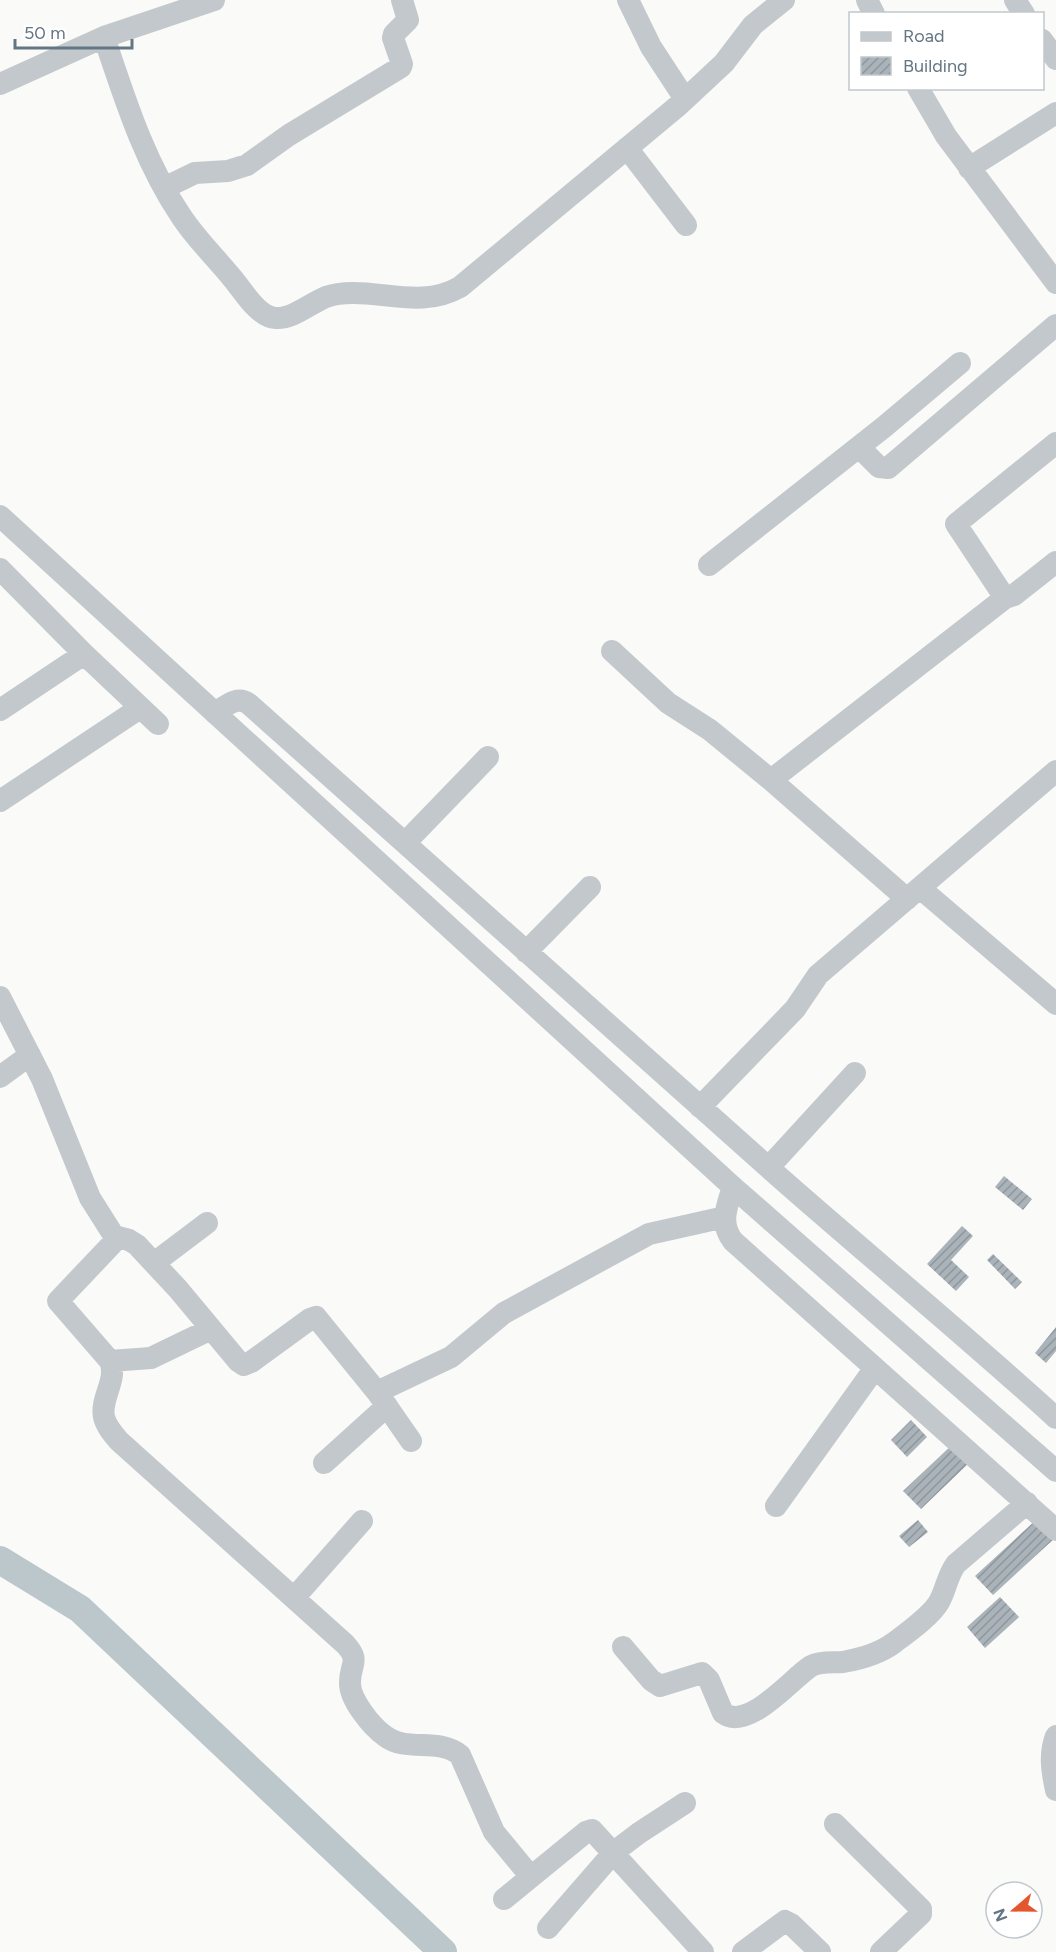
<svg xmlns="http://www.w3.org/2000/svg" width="1056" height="1952" font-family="Figtree,sans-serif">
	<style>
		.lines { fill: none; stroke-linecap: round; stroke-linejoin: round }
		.river { stroke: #bbc7cb; stroke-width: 28 }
		.building { fill: url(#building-hatch) }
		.minor { stroke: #c3c8cc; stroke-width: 22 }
	</style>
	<defs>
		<pattern id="building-hatch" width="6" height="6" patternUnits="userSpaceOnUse" patternTransform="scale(1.5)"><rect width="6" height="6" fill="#aab3b9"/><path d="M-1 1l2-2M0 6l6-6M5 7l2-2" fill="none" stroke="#8e969c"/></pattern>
	</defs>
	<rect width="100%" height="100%" fill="#fafaf8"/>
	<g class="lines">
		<path class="river" d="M 0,1560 L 80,1609 L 443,1952"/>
	</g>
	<path class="building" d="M 1004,1176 L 1032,1199 L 1023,1210 L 995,1187 Z
		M 962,1226 L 973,1236 L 951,1260 L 969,1277 L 956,1291 L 927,1264 Z
		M 993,1254 L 1022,1282 L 1015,1289 L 987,1260 Z
		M 1056,1327 L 1056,1351 L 1046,1363 L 1035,1353 Z
		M 911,1420 L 927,1437 L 907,1457 L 891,1440 Z
		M 954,1443 L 971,1461 L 921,1509 L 903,1491 Z
		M 1037,1519 L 1055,1538 L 993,1595 L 975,1576 Z
		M 918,1520 L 928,1532 L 909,1547 L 899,1536 Z
		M 1000,1597 L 1019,1617 L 985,1648 L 967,1627 Z"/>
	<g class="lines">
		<path class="minor" d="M 628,0 L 651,47 L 685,99
			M 867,0 L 874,14
			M 1015,0 L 1024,14
			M 104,37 C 125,99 144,161 181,216 C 196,239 216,258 233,279 C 244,292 258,317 276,318 C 293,319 311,303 326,297 C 334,294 344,293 353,293 C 390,293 425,307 460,287 L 679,105 L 724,63 L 753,25 L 784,0
			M 1042,40 L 1056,59
			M 0,84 L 104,37 L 214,0
			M 918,88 L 946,136 L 1056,283
			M 627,148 L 686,225
			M 969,168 L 1056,113
			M 164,188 L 195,173 L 228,171 L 247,165 L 289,135 L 401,67 L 402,64 L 393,38 L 394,34 L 408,20 L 402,0
			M 859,447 L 879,467 L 888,468 L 1056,325
			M 0,516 L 733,1187 L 1056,1471
			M 709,565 L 884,427 L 960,363
			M 0,569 L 84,654 L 158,724
			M 1005,598 L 956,524 L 1056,443
			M 612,651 L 668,703 L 710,730 L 771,780 L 907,899
			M 0,710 L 84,654
			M 215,713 C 226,706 237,695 249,704 C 425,861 601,1019 778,1176 C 870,1257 965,1335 1056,1418
			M 771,780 L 1005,598 L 1014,595 L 1056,562
			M 0,801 L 140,708
			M 405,843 L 488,757
			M 920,888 L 1056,1004
			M 526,952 L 590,887
			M 0,997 L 42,1079 L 90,1198 L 114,1236 L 113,1243 L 58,1301 L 110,1361 C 118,1380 100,1398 104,1417 C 106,1426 113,1434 119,1441 L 345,1644 C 361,1661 350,1664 350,1682 C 349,1699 372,1727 385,1736 C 407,1753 438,1737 460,1755 L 494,1832 L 531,1877
			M 0,1077 L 30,1055
			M 700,1107 L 795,1009 L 818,975 L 1056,771
			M 769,1167 L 855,1073
			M 733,1187 C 727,1206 719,1223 733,1241 L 1056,1530
			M 114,1236 L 129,1240 L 137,1245 L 178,1289 L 238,1361 L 244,1365 L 251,1362 L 310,1319 L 316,1317 L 377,1392 L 411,1441
			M 154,1263 L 207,1223
			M 110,1361 L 151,1358 L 211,1329
			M 377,1392 L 451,1357 L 504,1313 L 649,1234 L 725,1217
			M 324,1463 L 387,1406
			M 776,1506 L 875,1368
			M 294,1598 L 362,1521
			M 623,1647 L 651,1680 L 660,1686 L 702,1673 L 709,1680 L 723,1713 C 748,1732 791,1679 811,1666 C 821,1661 833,1663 843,1662 C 860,1659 881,1653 895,1642 C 907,1633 932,1615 939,1602 C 946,1590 947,1576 956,1564 L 1027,1503
			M 1056,1736 C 1049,1754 1052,1772 1056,1790
			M 835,1824 L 921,1909 L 921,1914 L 881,1952
			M 504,1899 L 586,1832 L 592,1830 L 703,1952
			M 548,1928 L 614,1852 L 639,1833 L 685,1803
			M 743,1952 L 785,1921 L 791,1924 L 820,1952"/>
	</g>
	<rect x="849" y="12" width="195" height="78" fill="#ffffff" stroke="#c1c8cd" stroke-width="1.5"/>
	<rect x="861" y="32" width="30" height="9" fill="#c3c8cc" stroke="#c1c8cd" stroke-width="1.5"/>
	<text x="903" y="42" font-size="18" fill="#657683">Road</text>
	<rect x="861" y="57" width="30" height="18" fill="url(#building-hatch)" stroke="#c1c8cd" stroke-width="1.5"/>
	<text x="903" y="72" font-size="18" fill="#657683">Building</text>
	<g transform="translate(1014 1910) rotate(250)"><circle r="28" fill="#ffffff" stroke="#c1c8cd" stroke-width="1.5"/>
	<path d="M0-4.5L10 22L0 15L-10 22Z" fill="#e4572e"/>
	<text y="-9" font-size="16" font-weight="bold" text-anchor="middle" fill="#657683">N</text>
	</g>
	<path d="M15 39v9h117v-9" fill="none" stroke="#657683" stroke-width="3"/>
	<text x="24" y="39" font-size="18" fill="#657683" stroke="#ffffff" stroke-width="4.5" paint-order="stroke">50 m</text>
</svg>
